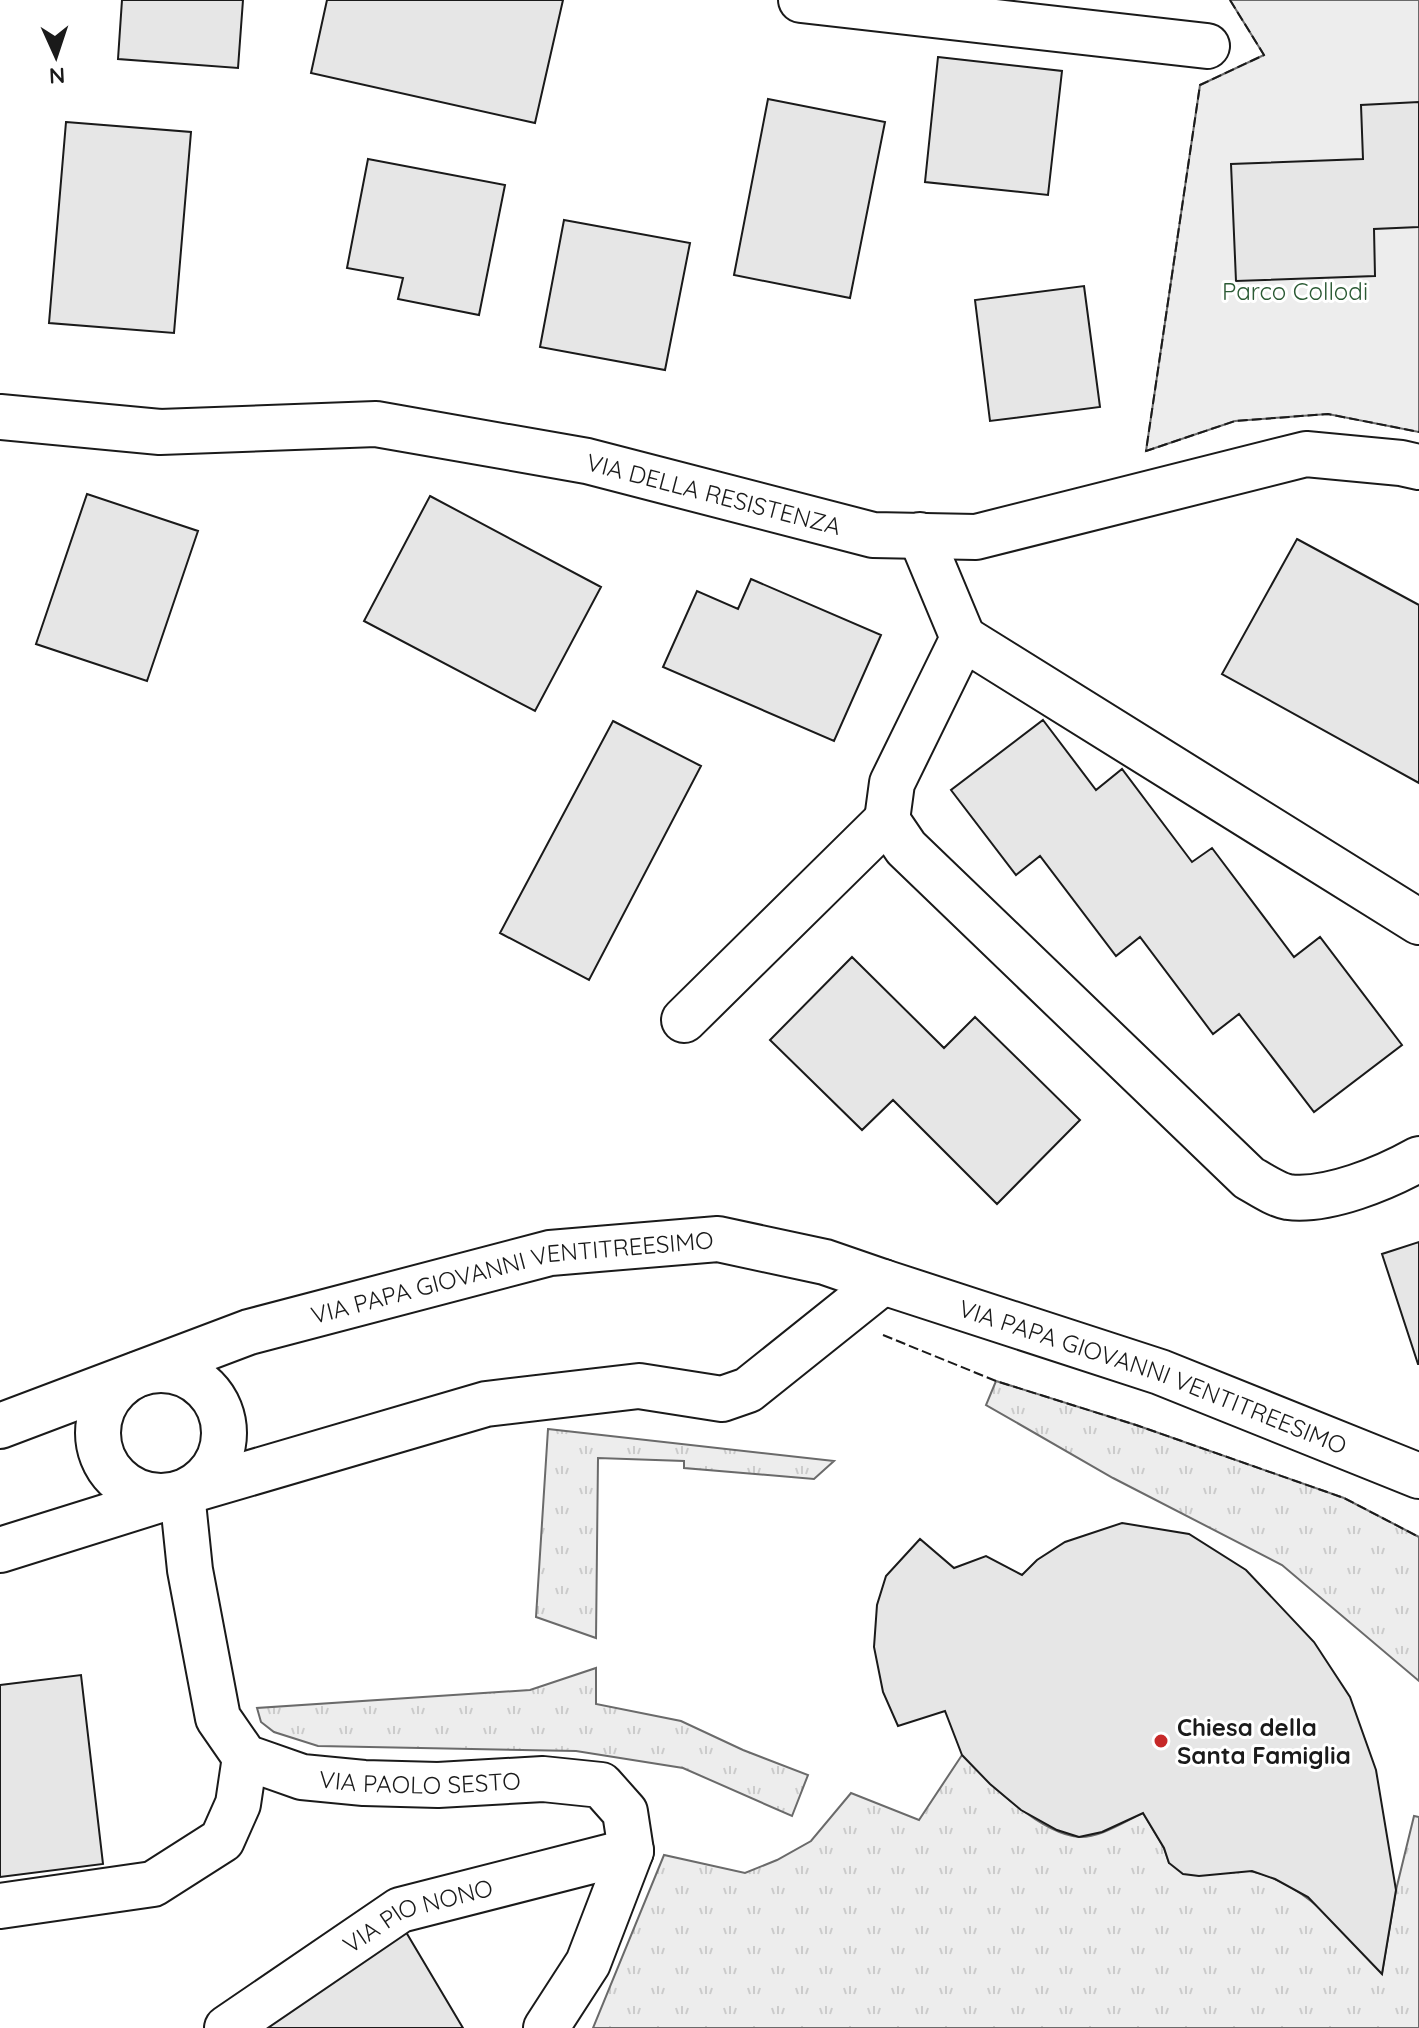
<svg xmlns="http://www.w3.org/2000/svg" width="1419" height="2028" font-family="Quicksand,sans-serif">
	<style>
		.grass { fill: url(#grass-tufts); stroke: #6a6a6a; stroke-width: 2 }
		.green { fill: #ededed; stroke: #6a6a6a; stroke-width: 2 }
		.building { fill: #e6e6e6; stroke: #1a1a1a; stroke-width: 2 }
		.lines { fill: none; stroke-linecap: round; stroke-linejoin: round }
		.minor-casing { stroke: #1a1a1a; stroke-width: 48 }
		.tertiary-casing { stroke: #1a1a1a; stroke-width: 48 }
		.minor { stroke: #fff; stroke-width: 44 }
		.tertiary { stroke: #fff; stroke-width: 44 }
		.fence { stroke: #1a1a1a; stroke-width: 2; stroke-dasharray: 10 4; stroke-linecap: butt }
		.poi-dot { fill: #c62828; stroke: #fff; stroke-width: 3 }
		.labels { text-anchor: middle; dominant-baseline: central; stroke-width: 6; stroke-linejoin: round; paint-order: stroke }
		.park-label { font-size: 24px; fill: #2b5a34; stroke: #fff }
		.street-label { font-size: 24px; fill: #1a1a1a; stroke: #fff }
		.poi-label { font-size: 24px; font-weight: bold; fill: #1a1a1a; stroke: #fff; text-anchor: start }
	</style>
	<defs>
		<pattern id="grass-tufts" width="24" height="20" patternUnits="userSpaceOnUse" patternTransform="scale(2)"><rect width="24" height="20" fill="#ededed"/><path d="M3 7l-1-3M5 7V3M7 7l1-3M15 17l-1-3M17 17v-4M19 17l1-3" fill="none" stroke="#cbcbcb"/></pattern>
	</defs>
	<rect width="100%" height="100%" fill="#fff"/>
	<path class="grass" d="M 996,1381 L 1136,1425 L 1344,1498 L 1419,1537 L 1419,1681 L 1282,1565 L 1113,1478 L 986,1405 Z
		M 548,1429 L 834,1461 L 814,1479 L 684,1468 L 684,1461 L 598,1458 L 596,1638 L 536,1617 Z
		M 596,1668 L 596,1704 L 681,1721 L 743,1750 L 808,1775 L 792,1816 L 683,1768 L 576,1751 L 318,1746 L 274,1732 L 261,1722 L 257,1708 L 530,1690 Z
		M 962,1755 C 988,1782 1040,1834 1079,1837 C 1100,1838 1125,1821 1143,1813 L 1164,1848 L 1169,1863 C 1196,1865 1224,1866 1250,1871 C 1307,1882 1344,1934 1382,1973 L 1396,1890 L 1414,1816 L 1419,1817 L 1419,2028 L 593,2028 L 664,1855 L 745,1873 L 777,1860 L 811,1841 L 851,1793 L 919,1820 Z"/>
	<path class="green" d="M 1230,0 L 1419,0 L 1419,432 L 1328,414 L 1235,421 L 1146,451 L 1200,85 L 1264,55 Z"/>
	<path class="building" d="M 122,0 L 243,0 L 238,68 L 118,59 Z
		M 327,0 L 563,0 L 535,123 L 311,73 Z
		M 938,57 L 1062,71 L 1048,195 L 925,182 Z
		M 768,99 L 885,122 L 850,298 L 734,275 Z
		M 1419,102 L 1419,227 L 1374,229 L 1375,276 L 1236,281 L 1231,164 L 1363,159 L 1361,105 Z
		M 66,122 L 191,132 L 174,333 L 49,323 Z
		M 368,159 L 505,185 L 479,315 L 398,299 L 403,278 L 347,268 Z
		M 564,220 L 690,243 L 665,370 L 540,347 Z
		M 1084,286 L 1100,407 L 990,421 L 975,300 Z
		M 87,494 L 198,531 L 147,681 L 36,644 Z
		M 430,496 L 601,587 L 535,711 L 364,621 Z
		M 1297,539 L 1419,605 L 1419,783 L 1222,674 Z
		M 751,579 L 881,635 L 834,741 L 663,667 L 697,591 L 738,609 Z
		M 1043,720 L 1096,790 L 1122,769 L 1192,862 L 1212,848 L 1294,957 L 1320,937 L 1402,1045 L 1314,1112 L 1239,1014 L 1213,1034 L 1140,937 L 1116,956 L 1040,856 L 1016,875 L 951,790 Z
		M 613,721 L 701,766 L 589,980 L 500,933 Z
		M 852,957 L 944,1048 L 975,1017 L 1080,1120 L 997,1204 L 893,1100 L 862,1130 L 770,1040 Z
		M 1419,1242 L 1419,1364 L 1418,1364 L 1382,1254 Z
		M 1122,1523 L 1189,1534 L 1246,1570 L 1314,1642 L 1350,1697 L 1376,1770 L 1396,1890 L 1382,1974 L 1308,1897 L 1275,1879 L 1252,1871 L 1199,1876 L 1183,1874 L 1169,1863 L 1164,1848 L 1143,1813 L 1102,1832 L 1079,1837 L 1057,1830 L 1021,1810 L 990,1784 L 962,1755 L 945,1711 L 898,1726 L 883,1692 L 874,1647 L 877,1605 L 886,1576 L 920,1539 L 954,1568 L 986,1556 L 1022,1575 L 1037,1560 L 1065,1542 Z
		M 81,1675 L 103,1864 L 0,1877 L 0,1685 Z
		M 403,1927 L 463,2028 L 258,2028 Z"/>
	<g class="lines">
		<g class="minor-casing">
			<g id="minor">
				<path d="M 801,0 L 1207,46"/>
				<path d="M 920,535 L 963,638 L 892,783 L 887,820 L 906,848 L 1249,1178 C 1260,1184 1276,1195 1288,1197 C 1328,1202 1385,1178 1419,1159"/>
				<path d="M 963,638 L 1419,922"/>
				<path d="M 684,1020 L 887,820"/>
				<path id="s1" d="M 883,1282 L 1160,1372 L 1419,1476"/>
				<circle cx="161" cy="1433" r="63"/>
				<path id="s2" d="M 0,1426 L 249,1332 L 550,1253 L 718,1239 L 825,1262 L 883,1282 L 748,1390 L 722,1399 L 639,1386 L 486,1404 L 182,1493 L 0,1550"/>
				<path id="s3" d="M 182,1493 L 190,1570 L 218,1718 L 245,1757 L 302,1777 L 364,1783 L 438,1785 L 543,1779 L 601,1785 L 625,1812 L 631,1851 L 588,1963 L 546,2028"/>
				<path d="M 0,1906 L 153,1884 L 222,1840 L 238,1804 L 245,1757"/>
				<path id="s4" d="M 227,2028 L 400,1910 L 631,1851"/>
			</g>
		</g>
		<g class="tertiary-casing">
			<g id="tertiary">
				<path id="s5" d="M 0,417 L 160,432 L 376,424 L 587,461 L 873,535 L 976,537 L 1306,454 L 1401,463 L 1419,467"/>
			</g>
		</g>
		<use href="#minor" class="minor"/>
		<use href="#tertiary" class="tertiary"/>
		<path class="fence" d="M 1230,0 L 1264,55 L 1200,85 L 1146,451 L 1235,421 L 1328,414 L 1419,432
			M 883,1335 L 996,1381 L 1136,1425 L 1344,1498 L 1419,1537"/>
	</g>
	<circle class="poi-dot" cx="1161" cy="1741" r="8"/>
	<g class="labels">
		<g class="park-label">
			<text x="1295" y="291">Parco Collodi</text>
		</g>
		<g class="street-label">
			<text stroke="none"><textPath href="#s5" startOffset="722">VIA DELLA RESISTENZA</textPath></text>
			<text stroke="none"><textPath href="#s2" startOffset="536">VIA PAPA GIOVANNI VENTITREESIMO</textPath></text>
			<text stroke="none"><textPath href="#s1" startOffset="286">VIA PAPA GIOVANNI VENTITREESIMO</textPath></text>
			<text stroke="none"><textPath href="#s3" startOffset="454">VIA PAOLO SESTO</textPath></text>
			<text stroke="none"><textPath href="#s4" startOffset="224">VIA PIO NONO</textPath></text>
		</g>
		<g class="poi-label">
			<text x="1177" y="1727">Chiesa della<tspan x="1177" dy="28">Santa Famiglia</tspan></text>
		</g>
	</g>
	<g transform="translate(56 56) rotate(177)" stroke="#ffffff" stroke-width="6" paint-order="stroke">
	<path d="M0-6L14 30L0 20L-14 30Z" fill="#1a1a1a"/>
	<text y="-12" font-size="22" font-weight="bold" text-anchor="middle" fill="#1a1a1a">N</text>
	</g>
</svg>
